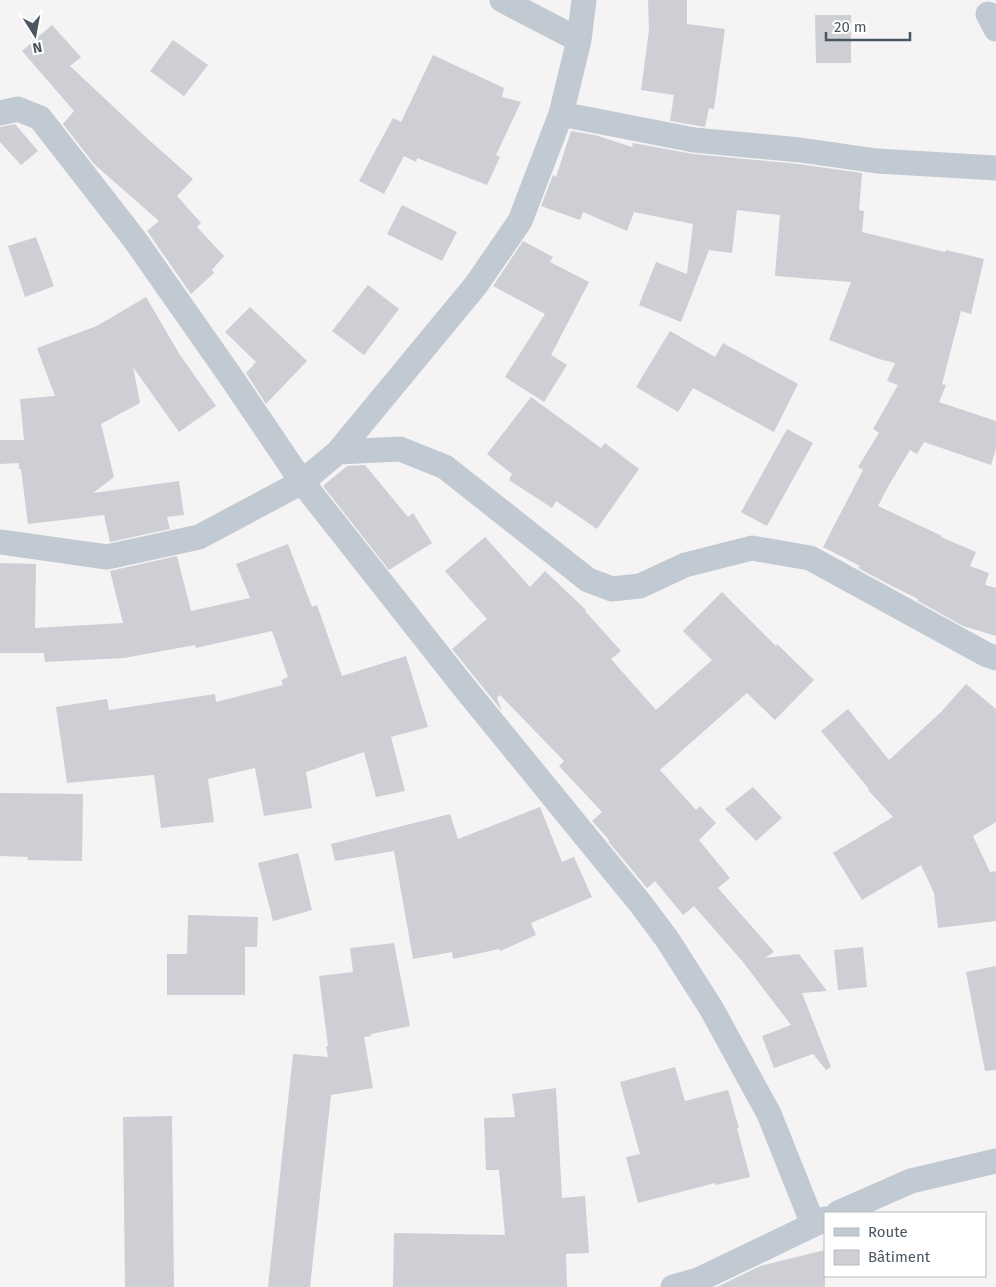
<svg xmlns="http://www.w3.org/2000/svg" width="996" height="1287" font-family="'Fira Sans',sans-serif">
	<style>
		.building { fill: #cdcfd5 }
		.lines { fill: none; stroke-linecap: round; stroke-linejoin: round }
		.street { stroke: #c1cad2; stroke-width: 25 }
	</style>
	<rect width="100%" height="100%" fill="#f5f3f3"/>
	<path class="building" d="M 648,0 L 687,0 L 687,24 L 725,29 L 714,109 L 709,108 L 705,127 L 670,121 L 674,95 L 641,90 L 649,30 Z
		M 815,15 L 851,15 L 851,63 L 816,63 Z
		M 52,25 L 81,57 L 70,66 L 149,140 L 193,179 L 177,196 L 201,223 L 197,227 L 224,256 L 212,270 L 214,273 L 191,294 L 147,231 L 159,221 L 94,164 L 63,124 L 74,111 L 22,51 Z
		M 173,40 L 208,65 L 184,96 L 150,71 Z
		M 433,55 L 504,88 L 502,97 L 521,102 L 496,155 L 500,157 L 487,185 L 417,158 L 416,162 L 404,156 L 384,194 L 359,181 L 393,118 L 401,122 Z
		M 15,124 L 38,151 L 21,165 L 0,142 L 0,127 Z
		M 571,131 L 595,135 L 632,147 L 633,143 L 693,154 L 798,164 L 862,173 L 859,210 L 864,211 L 862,232 L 945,252 L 946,250 L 984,259 L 971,314 L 961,311 L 942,384 L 946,385 L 939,402 L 996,421 L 996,448 L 991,465 L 924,442 L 917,454 L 910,450 L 889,485 L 878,506 L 942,536 L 941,537 L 976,552 L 970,566 L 989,573 L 985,585 L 996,588 L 996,636 L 963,626 L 918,601 L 918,599 L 892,586 L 858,568 L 860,566 L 823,547 L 863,470 L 858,467 L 879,433 L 873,429 L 898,385 L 887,381 L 895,363 L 879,359 L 829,340 L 851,282 L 775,276 L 780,215 L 737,210 L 732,253 L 709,250 L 681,322 L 639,305 L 656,262 L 687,274 L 693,224 L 634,212 L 627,231 L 583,212 L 580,220 L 541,206 L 553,175 L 556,177 Z
		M 402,205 L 457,232 L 442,261 L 387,234 Z
		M 36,237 L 54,286 L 25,297 L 8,246 Z
		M 523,241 L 553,257 L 550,262 L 589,282 L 551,355 L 567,365 L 544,402 L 505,377 L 545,314 L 493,286 Z
		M 368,285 L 399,309 L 364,355 L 332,331 Z
		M 146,297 L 180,355 L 216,406 L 179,432 L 133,367 L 140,403 L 101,424 L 114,477 L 93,493 L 179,481 L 184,515 L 167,517 L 170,529 L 110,542 L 104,515 L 28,524 L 21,469 L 19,469 L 19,463 L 0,464 L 0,440 L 24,440 L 20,399 L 55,396 L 37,348 L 97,326 Z
		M 250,307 L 307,361 L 266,404 L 246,373 L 256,362 L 225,332 Z
		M 670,331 L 715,357 L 723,343 L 798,384 L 774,432 L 693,388 L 678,412 L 636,387 Z
		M 531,397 L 601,448 L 605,443 L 639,469 L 597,529 L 556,501 L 552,508 L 509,480 L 512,474 L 487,454 Z
		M 787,429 L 813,443 L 767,526 L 741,512 Z
		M 365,465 L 408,517 L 413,513 L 432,543 L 389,570 L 323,486 L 347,466 Z
		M 485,537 L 530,587 L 545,571 L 586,610 L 585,611 L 621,651 L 611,659 L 656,710 L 712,660 L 683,631 L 722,592 L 776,646 L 777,644 L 814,680 L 775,720 L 747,693 L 660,770 L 696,810 L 700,806 L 716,823 L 699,840 L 730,878 L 718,888 L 774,952 L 765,958 L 799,954 L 827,991 L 802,993 L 831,1067 L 826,1070 L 813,1054 L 774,1068 L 762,1036 L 791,1025 L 743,962 L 694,906 L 683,915 L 655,881 L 647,888 L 608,841 L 610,841 L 592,821 L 602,812 L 559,766 L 564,761 L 500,695 L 497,698 L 502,711 L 452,649 L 487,619 L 445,571 Z
		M 288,544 L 312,607 L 317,605 L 342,676 L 406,656 L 428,727 L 391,737 L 405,791 L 376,797 L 364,752 L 306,772 L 312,808 L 264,816 L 255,768 L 208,779 L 214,822 L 161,828 L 154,775 L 67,783 L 56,707 L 107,699 L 109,710 L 215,694 L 216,702 L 283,685 L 281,680 L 288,677 L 272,631 L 196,648 L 195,645 L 124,658 L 45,662 L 44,653 L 0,653 L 0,563 L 36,564 L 35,628 L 123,623 L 110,571 L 177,556 L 191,611 L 250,598 L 236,564 Z
		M 966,684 L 996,709 L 996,822 L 973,836 L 990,872 L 996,871 L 996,921 L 938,928 L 934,893 L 921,865 L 862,900 L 833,853 L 893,817 L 868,790 L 869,789 L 821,731 L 848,709 L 889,760 L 941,712 Z
		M 753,787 L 782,818 L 756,841 L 725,809 Z
		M 0,793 L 83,794 L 82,861 L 27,860 L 28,857 L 0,856 Z
		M 540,807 L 562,862 L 574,857 L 592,897 L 531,923 L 536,935 L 500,951 L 499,949 L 453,959 L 452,952 L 413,959 L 394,851 L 335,861 L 331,844 L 450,814 L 458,839 Z
		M 298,853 L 312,910 L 273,921 L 258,863 Z
		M 188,915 L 258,917 L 257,947 L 245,947 L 245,995 L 167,995 L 167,954 L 187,954 Z
		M 394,943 L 410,1026 L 371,1034 L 371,1036 L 364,1037 L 373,1088 L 331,1095 L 310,1287 L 268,1287 L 293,1054 L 328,1057 L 326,1046 L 328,1046 L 319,976 L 353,972 L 350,948 Z
		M 863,947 L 867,987 L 838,990 L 834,950 Z
		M 996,966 L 996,1070 L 985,1071 L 966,972 Z
		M 675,1067 L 685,1101 L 728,1090 L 739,1128 L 737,1128 L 750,1177 L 716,1185 L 715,1183 L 638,1203 L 626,1157 L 640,1154 L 620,1082 Z
		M 556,1088 L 562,1198 L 585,1196 L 589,1253 L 566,1254 L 567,1287 L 393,1287 L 394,1233 L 505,1235 L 499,1170 L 486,1170 L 484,1118 L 515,1117 L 512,1094 Z
		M 172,1116 L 174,1287 L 125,1287 L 123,1117 Z
		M 825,1250 L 825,1287 L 717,1287 L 760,1266 Z"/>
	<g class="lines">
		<path class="street" d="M 502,0 L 579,40
			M 988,14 L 996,29
			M 0,113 L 18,109 L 40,118 L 135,240 L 231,377 L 302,482 L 338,452 L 400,449 L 445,467 L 588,580 L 612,589 L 640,586 L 685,565 L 752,548 L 810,558 L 987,655 L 996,658
			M 561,114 L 694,140 L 800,150 L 877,161 L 996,168
			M 338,452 L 476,285 L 520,221 L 561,114 L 579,40 L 584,0
			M 0,542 L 107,557 L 199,537 L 302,482 L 463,686 L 640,903 L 667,939 L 711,1008 L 769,1114 L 813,1224
			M 838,1213 L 911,1181 L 996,1161
			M 673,1287 L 698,1280 L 825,1219"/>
	</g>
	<rect x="824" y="1212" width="162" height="65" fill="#ffffff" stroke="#b7bbc0"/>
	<rect x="834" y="1228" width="25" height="8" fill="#c1cad2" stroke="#b7bbc0"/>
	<text x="868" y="1237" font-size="15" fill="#4a5661">Route</text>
	<rect x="834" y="1250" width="25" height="15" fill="#cdcfd5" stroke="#b7bbc0"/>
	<text x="868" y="1262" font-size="15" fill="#4a5661">Bâtiment</text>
	<g transform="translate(35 35) rotate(169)" stroke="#ffffff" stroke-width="4" paint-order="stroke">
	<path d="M0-4L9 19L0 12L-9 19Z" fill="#4a5661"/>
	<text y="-8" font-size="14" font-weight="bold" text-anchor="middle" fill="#4a5661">N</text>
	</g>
	<path d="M826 32v8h84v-8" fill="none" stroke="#4a5661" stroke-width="2.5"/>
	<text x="834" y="32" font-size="15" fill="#4a5661" stroke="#ffffff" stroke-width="4" paint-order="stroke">20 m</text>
</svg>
